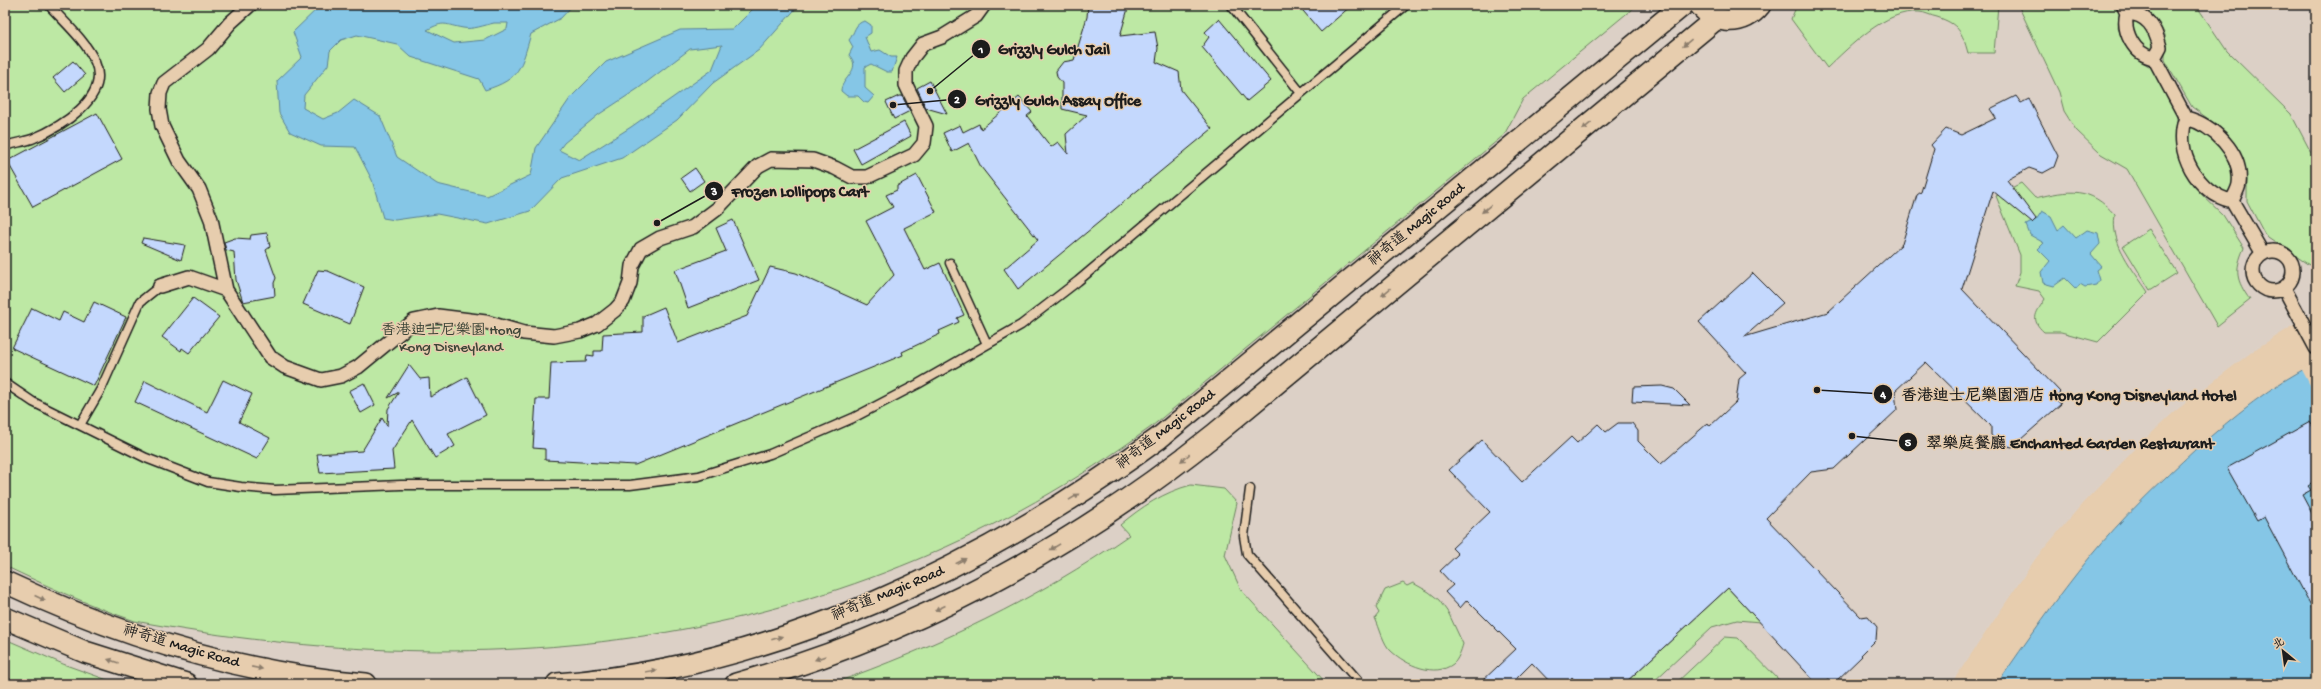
<svg xmlns="http://www.w3.org/2000/svg" width="2321" height="689" font-family="'Gochi Hand','LXGW WenKai TC',sans-serif">
	<style>
		.built { fill: #dcd0c6 }
		.green { fill: #bde8a4; stroke: #6c8260 }
		.water { fill: #85c6e6; stroke: #5b8295; fill-rule: evenodd }
		.pier { fill: #e7cdae }
		.building { fill: #c4d8fd; stroke: #1c1c1c }
		.lines { fill: none; stroke-linecap: round; stroke-linejoin: round }
		.service-casing { stroke: #1c1c1c; stroke-width: 11 }
		.pedestrian-casing { stroke: #1c1c1c; stroke-width: 16 }
		.tertiary-casing { stroke: #1c1c1c; stroke-width: 24 }
		.service { stroke: #e7cdae; stroke-width: 8 }
		.pedestrian { stroke: #e7cdae; stroke-width: 13 }
		.tertiary { stroke: #e7cdae; stroke-width: 21 }
		.oneway { fill: #8c7d6c }
		.labels { text-anchor: middle; dominant-baseline: central; stroke-width: 3; stroke-linejoin: round; paint-order: stroke }
		.street-label { font-size: 15px; fill: #1c1c1c; stroke: #e7cdae }
		.park-label { font-size: 15px; fill: #3c4537; stroke: #e7cdae }
		.leader { fill: none; stroke: #1c1c1c; stroke-width: 1.5 }
		.callout-dot { fill: #1c1c1c; stroke: #e7cdae; stroke-width: 1.5 }
		.mark-label { font-size: 12px; text-anchor: middle; font-weight: bold; fill: #fff }
		.callout-label { font-size: 16px; text-anchor: middle; font-weight: bold; fill: #1c1c1c; stroke: #e7cdae; stroke-width: 3; stroke-linejoin: round; paint-order: stroke }
	</style>
	<rect width="100%" height="100%" fill="#e7cdae"/>
	<filter id="ink" filterUnits="userSpaceOnUse"><feTurbulence type="fractalNoise" baseFrequency=".025" numOctaves="2"/><feDisplacementMap in="SourceGraphic" scale="8" xChannelSelector="R" yChannelSelector="G"/><feConvolveMatrix kernelMatrix="1 2 1 2 8 2 1 2 1" color-interpolation-filters="sRGB"/></filter>
	<g filter="url(#ink)">
		<path class="built" d="M 5,5 L 2316,5 L 2316,312 L 2257,348 L 2219,377 L 2173,413 L 2138,446 L 2082,504 L 2036,558 L 1951,684 L 5,684 Z"/>
		<path class="green" d="M 5,5 L 1637,5 L 1523,99 L 1504,135 L 1151,427 C 849,648 498,689 135,621 C 90,606 47,586 5,566 Z
			M 1797,5 L 1998,5 L 1994,53 L 1968,53 C 1962,31 1958,24 1937,17 C 1931,16 1925,12 1919,12 C 1886,9 1849,47 1827,68 L 1791,19 Z
			M 2018,5 L 2116,5 L 2120,13 L 2118,28 L 2124,44 L 2134,57 L 2152,68 L 2177,115 L 2176,146 L 2179,159 L 2189,178 L 2200,193 L 2223,215 L 2244,248 C 2234,271 2236,280 2250,300 L 2217,326 L 2127,169 L 2101,154 L 2076,130 L 2064,111 L 2059,92 Z
			M 2134,5 L 2196,5 L 2227,51 L 2291,114 L 2316,162 L 2316,263 L 2309,265 L 2265,235 L 2247,201 L 2247,180 L 2238,150 L 2226,132 L 2192,107 L 2165,60 L 2165,35 L 2159,23 L 2147,9 Z
			M 2130,18 L 2146,26 L 2155,46 L 2152,53 L 2137,42 Z
			M 2191,126 C 2194,127 2198,126 2201,127 C 2219,136 2240,174 2230,193 C 2203,194 2183,149 2191,126 Z
			M 2021,183 L 2035,198 C 2069,190 2090,186 2115,215 C 2110,244 2133,269 2148,292 L 2098,342 L 2061,332 L 2044,332 C 2029,319 2037,312 2045,299 L 2039,291 L 2015,286 L 2020,272 L 2020,255 L 1996,196 Z
			M 2149,229 L 2177,273 L 2150,290 L 2123,246 Z
			M 1191,485 L 1224,489 L 1237,503 L 1225,555 L 1241,590 L 1327,684 L 831,684 C 936,647 1037,599 1129,535 L 1120,525 C 1141,507 1164,492 1191,485 Z
			M 1403,583 L 1407,586 L 1413,583 L 1429,592 L 1439,600 L 1449,614 L 1463,644 C 1461,651 1458,660 1453,664 C 1435,678 1406,665 1391,651 C 1383,644 1380,628 1375,618 L 1379,613 L 1376,608 L 1385,590 Z
			M 1728,588 L 1760,622 L 1737,620 L 1712,627 L 1651,684 L 1624,684 Z
			M 1725,637 L 1738,638 L 1783,684 L 1675,684 Z
			M 5,639 L 63,664 L 113,682 L 114,684 L 5,684 Z"/>
		<path class="water" d="M 321,5 L 573,5 L 561,18 L 531,34 C 521,67 521,79 485,90 L 479,79 L 411,57 L 397,44 L 357,35 L 341,40 L 330,51 L 328,65 L 304,95 L 303,108 L 323,119 L 338,113 L 354,100 L 380,116 L 397,157 L 437,184 L 487,196 L 531,175 L 536,148 L 571,97 L 606,62 L 680,30 L 733,29 L 757,5 L 799,5 L 759,50 L 713,83 L 677,120 L 622,158 L 562,178 L 530,211 L 488,224 L 437,214 L 395,220 L 383,218 L 372,180 L 355,147 L 321,146 L 290,132 L 279,113 L 277,81 L 302,57 L 293,32 ZM 494,23 L 508,23 L 507,29 L 485,40 L 454,43 L 427,30 C 445,20 445,25 463,28 C 472,30 485,25 494,23 ZM 722,45 L 712,70 L 631,127 L 579,160 L 559,150 L 564,143 L 598,115 L 639,88 L 690,49 Z
			M 865,21 L 871,25 L 871,33 L 865,37 L 871,52 L 880,50 L 891,57 L 897,57 L 892,72 L 887,72 L 871,64 L 865,67 L 865,88 L 874,96 L 868,103 L 864,102 L 858,96 L 847,96 L 841,91 C 841,78 863,70 849,55 L 853,47 L 849,40 C 855,33 854,23 865,21 Z
			M 2042,211 L 2051,216 L 2058,230 L 2064,225 L 2076,238 L 2087,230 L 2098,233 L 2100,244 L 2091,254 L 2101,266 L 2096,270 L 2099,280 L 2096,285 L 2085,287 L 2080,284 L 2076,289 L 2065,278 L 2054,286 L 2043,283 L 2041,272 L 2050,261 L 2038,249 L 2044,243 L 2030,235 L 2026,225 L 2036,220 Z
			M 2316,363 L 2316,684 L 1997,684 C 2027,641 2057,597 2090,557 C 2122,518 2159,483 2196,449 C 2234,416 2271,385 2316,363 Z"/>
		<path class="pier" d="M 2316,361 L 2316,396 L 2301,368 Z"/>
		<path class="building" d="M 1088,5 L 1129,5 L 1120,36 L 1155,32 L 1158,48 L 1156,62 L 1179,72 L 1181,90 L 1212,129 L 1018,289 L 1004,269 L 1038,240 L 981,167 L 969,143 L 952,152 L 943,133 L 960,125 L 963,132 L 979,124 L 981,129 L 1019,97 L 1032,112 L 1027,116 L 1051,147 L 1058,142 L 1068,154 L 1066,134 L 1087,115 L 1062,109 L 1062,83 L 1057,77 L 1056,71 L 1063,62 L 1074,60 L 1087,17 Z
			M 1298,5 L 1352,5 L 1321,32 Z
			M 1219,19 L 1271,81 L 1247,101 L 1202,47 L 1209,37 L 1205,32 Z
			M 73,61 L 85,75 L 65,92 L 53,78 Z
			M 930,81 L 947,114 L 926,108 L 917,88 Z
			M 899,96 L 902,96 L 910,111 L 894,119 L 886,102 Z
			M 2016,96 L 2021,103 L 2029,99 L 2058,156 L 2054,167 L 2043,173 L 2029,168 L 2007,180 L 2036,219 L 2032,223 L 1993,191 L 1962,289 L 2060,392 L 2054,398 L 2061,404 L 2012,447 L 2000,444 L 1991,435 L 1991,426 L 1926,362 L 1895,391 L 1897,410 L 1834,469 L 1811,472 L 1766,518 L 1861,617 L 1868,616 L 1877,627 L 1876,640 L 1861,655 L 1862,656 L 1833,684 L 1828,679 L 1821,684 L 1817,684 L 1728,588 L 1624,684 L 1579,684 L 1572,677 L 1566,684 L 1552,684 L 1532,663 L 1511,684 L 1479,684 L 1516,649 L 1467,600 L 1460,608 L 1445,592 L 1453,585 L 1440,571 L 1458,554 L 1452,548 L 1490,512 L 1449,470 L 1482,440 L 1522,482 L 1571,437 L 1577,443 L 1598,424 L 1606,432 L 1618,423 L 1632,423 L 1638,431 L 1638,441 L 1661,464 L 1708,423 L 1710,426 L 1736,402 L 1739,379 L 1746,373 L 1699,322 L 1753,273 L 1783,303 L 1744,337 L 1828,312 L 1902,244 L 1917,195 L 1921,192 L 1934,149 L 1931,145 L 1946,129 L 1961,135 L 1996,118 L 1990,109 Z
			M 97,113 L 122,159 L 33,207 L 7,161 Z
			M 904,122 L 911,136 L 861,164 L 853,149 Z
			M 695,168 L 704,181 L 690,191 L 681,178 Z
			M 917,175 L 936,212 L 904,228 L 925,270 L 940,263 L 964,315 L 957,318 L 959,322 L 939,331 L 940,334 L 902,352 L 903,355 L 635,465 L 545,460 L 545,449 L 533,448 L 536,399 L 549,399 L 551,363 L 586,362 L 587,355 L 594,356 L 594,351 L 602,351 L 603,334 L 643,332 L 643,316 L 664,307 L 678,343 L 747,316 L 770,267 L 796,273 L 867,305 L 894,275 L 866,221 L 893,207 L 886,195 L 897,190 L 897,186 Z
			M 733,220 L 759,280 L 688,308 L 675,270 L 726,251 L 716,228 Z
			M 267,233 L 270,247 L 266,250 L 276,278 L 274,283 L 275,296 L 243,302 L 236,280 L 234,252 L 226,250 L 224,242 L 235,238 L 250,239 L 251,235 Z
			M 143,238 L 185,245 L 181,260 L 141,243 Z
			M 318,270 L 328,271 L 364,287 L 350,324 L 303,304 Z
			M 193,298 L 219,317 L 189,353 L 182,348 L 181,351 L 162,337 Z
			M 94,302 L 126,317 L 94,386 L 12,348 L 32,308 L 59,321 L 63,312 L 84,322 Z
			M 409,365 L 420,379 L 429,378 L 430,397 L 467,377 L 486,415 L 448,434 L 455,446 L 435,458 L 412,420 L 392,451 L 394,469 L 320,473 L 317,454 L 362,451 L 382,418 L 387,426 L 388,409 L 399,392 L 388,398 Z
			M 223,380 L 252,394 L 239,422 L 270,438 L 257,459 L 135,402 L 145,381 L 207,412 Z
			M 364,383 L 375,405 L 361,413 L 349,391 Z
			M 1662,386 L 1674,389 L 1690,405 L 1632,402 L 1633,387 Z
			M 2310,422 L 2316,431 L 2316,481 L 2308,486 L 2311,490 L 2302,495 L 2316,521 L 2316,615 L 2264,517 L 2257,521 L 2227,468 Z"/>
		<g class="lines">
			<g class="service-casing">
				<path id="service" d="M 1231,5 L 1301,93
					M 5,146 C 14,143 23,142 32,139 C 59,128 111,98 95,62 C 86,41 64,22 49,5
					M 950,263 L 987,344
					M 5,383 L 33,402 L 146,458 L 208,482 L 241,487 L 275,490 L 401,485 L 630,485 L 699,476 L 770,454 L 853,418 L 918,384 L 1021,325 L 1078,281 L 1406,5
					M 80,425 L 101,389 L 140,302 L 160,286
					M 1250,489 L 1244,536 L 1247,554 L 1361,684"/>
			</g>
			<g class="pedestrian-casing">
				<path id="pedestrian" d="M 250,5 L 230,23 L 208,49 L 164,83 L 160,93 L 159,109 L 162,126 L 179,161 L 199,189 L 211,219 L 226,290 L 270,357 L 285,367 L 321,380 L 341,376 L 358,367 L 414,321 L 438,316 L 486,322 L 524,333 L 554,336 L 580,331 L 597,324 L 615,310 L 623,301 L 630,283 L 632,266 L 641,249 L 660,238 L 693,227 L 717,209 L 758,166 L 771,159 L 813,160 L 835,168 L 852,177 L 867,177 L 914,155 L 924,143 L 926,126 L 906,85 L 906,71 L 912,58 L 923,44 L 942,37 L 976,16 L 984,5
					M 2123,5 L 2127,13 C 2122,31 2134,55 2154,58 L 2186,118 C 2173,151 2198,194 2232,201 L 2263,254
					M 2127,13 C 2148,14 2155,28 2160,47 L 2154,58
					M 2186,118 C 2213,125 2243,153 2239,184 C 2238,190 2234,196 2232,201
					M2253 271a20 20 0 1 1 40 0a20 20 0 1 1-40 0Z
					M 160,286 L 189,277 L 226,290
					M 2284,288 L 2316,348"/>
			</g>
			<g class="tertiary-casing">
				<path id="tertiary" d="M 1700,5 C 1716,26 1744,25 1760,5
					M 5,582 C 118,635 240,674 366,684
					M 5,618 L 85,652 L 186,684
					M 557,684 C 773,668 986,565 1159,438 L 1683,5
					M 736,684 C 912,635 1073,548 1215,434 L 1717,18"/>
			</g>
			<use href="#service" class="service"/>
			<use href="#pedestrian" class="pedestrian"/>
			<use href="#tertiary" class="tertiary"/>
		</g>
		<defs><path id="oneway-solid" d="M-6-.8H1V-3.2L6.5 0L1 3.2V.8H-6Z"/></defs>
		<g class="oneway">
			<use href="#oneway-solid" transform="translate(1687 43) rotate(140)"/>
			<use href="#oneway-solid" transform="translate(1587 126) rotate(140)"/>
			<use href="#oneway-solid" transform="translate(1486 209) rotate(140)"/>
			<use href="#oneway-solid" transform="translate(1386 292) rotate(140)"/>
			<use href="#oneway-solid" transform="translate(1185 458) rotate(141)"/>
			<use href="#oneway-solid" transform="translate(1074 497) rotate(-32)"/>
			<use href="#oneway-solid" transform="translate(1055 547) rotate(149)"/>
			<use href="#oneway-solid" transform="translate(961 561) rotate(-27)"/>
			<use href="#oneway-solid" transform="translate(40 598) rotate(25)"/>
			<use href="#oneway-solid" transform="translate(940 608) rotate(156)"/>
			<use href="#oneway-solid" transform="translate(777 638) rotate(-18)"/>
			<use href="#oneway-solid" transform="translate(820 658) rotate(160)"/>
			<use href="#oneway-solid" transform="translate(113 661) rotate(-161)"/>
			<use href="#oneway-solid" transform="translate(257 668) rotate(11)"/>
			<use href="#oneway-solid" transform="translate(651 671) rotate(-10)"/>
		</g>
	</g>
	<g class="labels">
		<g class="street-label">
			<text transform="translate(1417 225) rotate(-40)">神奇道 Magic Road</text>
			<text transform="translate(1166 430) rotate(-38)">神奇道 Magic Road</text>
			<text transform="translate(888 594) rotate(-23)">神奇道 Magic Road</text>
			<text transform="translate(181 647) rotate(16)">神奇道 Magic Road</text>
		</g>
		<g class="park-label">
			<text x="451" y="331">香港迪士尼樂園 Hong<tspan x="451" dy="17">Kong Disneyland</tspan></text>
		</g>
	</g>
	<path class="leader" d="M930 91L981 49M893 105L957 99M657 223L714 191M1817 390L1883 394M1852 436L1908 442"/>
	<g class="callout-dot">
		<circle cx="930" cy="91" r="4"/>
		<circle cx="893" cy="105" r="4"/>
		<circle cx="657" cy="223" r="4"/>
		<circle cx="1817" cy="390" r="4"/>
		<circle cx="1852" cy="436" r="4"/>
		<circle cx="981" cy="49" r="10"/>
		<circle cx="957" cy="99" r="10"/>
		<circle cx="714" cy="191" r="10"/>
		<circle cx="1883" cy="394" r="10"/>
		<circle cx="1908" cy="442" r="10"/>
	</g>
	<g class="mark-label">
		<text x="981" y="53">1</text>
		<text x="957" y="103">2</text>
		<text x="714" y="195">3</text>
		<text x="1883" y="398">4</text>
		<text x="1908" y="446">5</text>
	</g>
	<g class="callout-label">
		<text x="1054" y="54">Grizzly Gulch Jail</text>
		<text x="1058" y="105">Grizzly Gulch Assay Office</text>
		<text x="800" y="196">Frozen Lollipops Cart</text>
		<text x="2069" y="400">香港迪士尼樂園酒店 Hong Kong Disneyland Hotel</text>
		<text x="2070" y="448">翠樂庭餐廳 Enchanted Garden Restaurant</text>
	</g>
	<rect width="2321" height="689" fill="none" stroke="#e7cdae" stroke-width="20"/>
	<rect x="10" y="10" width="2301" height="669" fill="none" stroke="#1c1c1c" stroke-width="1.5" filter="url(#ink)"/>
	<g transform="translate(2283 651) rotate(331)" stroke="#e7cdae" stroke-width="3" paint-order="stroke">
	<path d="M0-3L7 15L0 10L-7 15Z" fill="#1c1c1c"/>
	<text y="-6" font-size="11" font-weight="bold" text-anchor="middle" fill="#1c1c1c">北</text>
	</g>
</svg>
